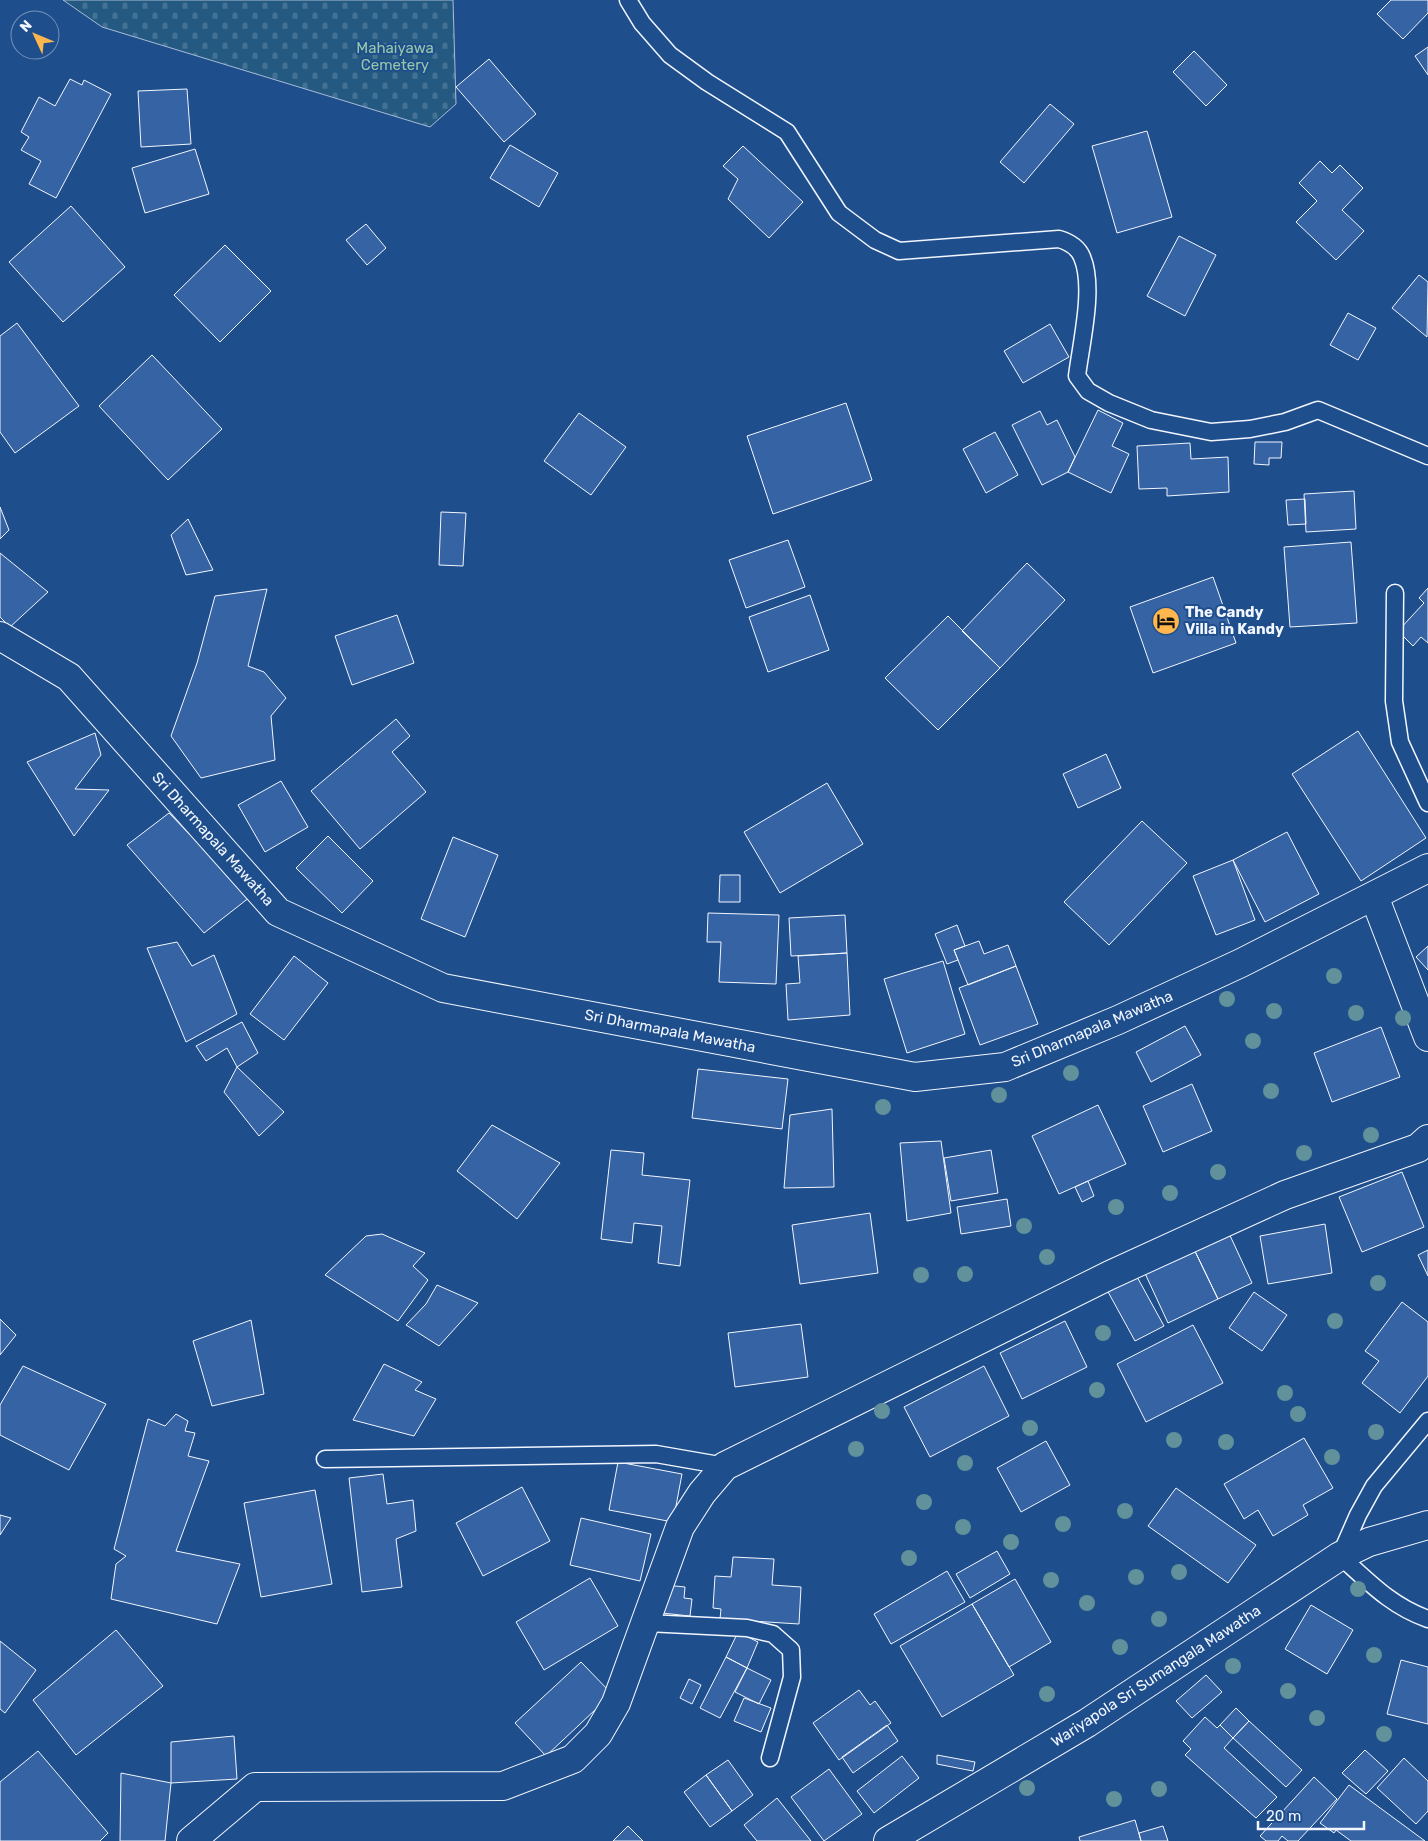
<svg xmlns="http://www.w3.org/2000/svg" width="1428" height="1841" font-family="Rubik,sans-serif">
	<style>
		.cemetery { fill: url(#cemetery-stones); stroke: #a8bbd7 }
		.building { fill: #3563a3; stroke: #f2f6ff }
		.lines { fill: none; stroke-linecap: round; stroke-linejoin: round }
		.lane-casing { stroke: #f2f6ff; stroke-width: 19 }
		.street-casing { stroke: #f2f6ff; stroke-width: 30 }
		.secondary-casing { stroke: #f2f6ff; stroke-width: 30 }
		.lane { stroke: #1f4e8c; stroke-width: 16 }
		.street { stroke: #1f4e8c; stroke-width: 28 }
		.secondary { stroke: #1f4e8c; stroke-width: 28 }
		.tree { fill: #61919a }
		.labels { text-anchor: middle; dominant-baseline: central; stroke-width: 4; stroke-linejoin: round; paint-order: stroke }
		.park-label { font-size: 15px; fill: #97c8a6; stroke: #1f4e8c }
		.poi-label { font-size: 15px; font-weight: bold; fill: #f2f6ff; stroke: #1f4e8c; text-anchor: start }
		.street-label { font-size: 15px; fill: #f2f6ff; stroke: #1f4e8c }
	</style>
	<defs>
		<pattern id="cemetery-stones" width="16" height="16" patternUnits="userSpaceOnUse" patternTransform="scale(1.25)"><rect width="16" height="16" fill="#245a82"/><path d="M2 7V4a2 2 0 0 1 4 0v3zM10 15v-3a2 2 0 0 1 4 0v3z" fill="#447295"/></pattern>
	</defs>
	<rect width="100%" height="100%" fill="#1f4e8c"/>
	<path class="cemetery" d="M 63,0 L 453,0 L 456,104 L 430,127 L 102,27 Z"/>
	<path class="building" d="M 1391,0 L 1428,0 L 1428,13 L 1403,39 L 1377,14 Z
		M 1428,47 L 1428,75 L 1415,56 Z
		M 1194,51 L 1227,85 L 1206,106 L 1173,72 Z
		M 489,59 L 536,114 L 504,142 L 456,87 Z
		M 70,79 L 82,85 L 84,80 L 111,94 L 56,198 L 29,184 L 41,161 L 21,150 L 29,137 L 21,132 L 39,97 L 55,106 Z
		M 187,89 L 191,144 L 141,147 L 138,91 Z
		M 1050,104 L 1074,124 L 1024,183 L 1000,162 Z
		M 1147,131 L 1172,217 L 1117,233 L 1092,146 Z
		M 510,145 L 558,173 L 539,207 L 490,178 Z
		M 743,146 L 803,202 L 769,238 L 728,199 L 738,179 L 723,166 Z
		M 195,149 L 209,194 L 145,213 L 132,168 Z
		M 1320,161 L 1332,173 L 1340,165 L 1363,188 L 1342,210 L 1364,231 L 1336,260 L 1296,222 L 1317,201 L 1299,183 Z
		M 71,206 L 125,267 L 63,322 L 9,262 Z
		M 366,224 L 386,248 L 367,265 L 346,240 Z
		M 1179,236 L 1216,255 L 1185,316 L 1147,296 Z
		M 225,245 L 271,291 L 220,342 L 174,295 Z
		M 1419,275 L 1428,282 L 1427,337 L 1392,308 Z
		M 1348,313 L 1376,328 L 1358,360 L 1330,345 Z
		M 17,323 L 79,406 L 15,453 L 0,432 L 0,336 Z
		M 1050,324 L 1069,357 L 1023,383 L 1004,351 Z
		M 152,355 L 222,429 L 168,480 L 99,406 Z
		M 846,403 L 872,480 L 773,514 L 747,436 Z
		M 1098,410 L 1123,423 L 1112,446 L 1129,454 L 1111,493 L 1068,472 Z
		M 1040,411 L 1047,425 L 1057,420 L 1075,457 L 1068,472 L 1042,485 L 1012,425 Z
		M 579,413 L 626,447 L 591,495 L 544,461 Z
		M 995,432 L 1018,475 L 986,493 L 963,449 Z
		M 1255,442 L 1282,442 L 1281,458 L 1269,458 L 1269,465 L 1254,464 Z
		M 1190,443 L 1191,459 L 1228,457 L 1229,492 L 1167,496 L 1167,488 L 1139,489 L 1137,446 Z
		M 1354,491 L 1356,529 L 1306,532 L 1304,494 Z
		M 1305,499 L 1306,524 L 1288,525 L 1286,500 Z
		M 0,507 L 9,530 L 0,539 Z
		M 441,512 L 466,513 L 463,566 L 439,565 Z
		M 188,519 L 213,570 L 186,575 L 171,535 Z
		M 788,540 L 805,587 L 746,608 L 729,560 Z
		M 1351,542 L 1357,623 L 1290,627 L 1284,547 Z
		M 0,553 L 48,592 L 10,627 L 0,617 Z
		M 1027,563 L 1065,600 L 1000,668 L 962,631 Z
		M 1213,577 L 1236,643 L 1153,673 L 1130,607 Z
		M 1428,588 L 1428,643 L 1421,637 L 1413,646 L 1398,631 L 1424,603 L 1419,598 Z
		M 267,589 L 248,666 L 264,672 L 286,698 L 271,716 L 275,760 L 201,778 L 171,736 L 197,663 L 215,596 Z
		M 810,595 L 829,650 L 768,672 L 749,617 Z
		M 397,615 L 414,663 L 352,685 L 335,636 Z
		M 948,616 L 1000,668 L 938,730 L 885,678 Z
		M 396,719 L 410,736 L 392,752 L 426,792 L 360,849 L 311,791 Z
		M 1358,731 L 1426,838 L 1361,881 L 1292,774 Z
		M 95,733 L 101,755 L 75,789 L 109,790 L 74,836 L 27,762 Z
		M 1106,754 L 1121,788 L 1078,808 L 1063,774 Z
		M 281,781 L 308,827 L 265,852 L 238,805 Z
		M 827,783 L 863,844 L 780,893 L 744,832 Z
		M 169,813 L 250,897 L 204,933 L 127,845 Z
		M 1142,821 L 1187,863 L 1109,945 L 1064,902 Z
		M 1287,832 L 1319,894 L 1265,922 L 1233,860 Z
		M 328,836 L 373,881 L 342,913 L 296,868 Z
		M 453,837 L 498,855 L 465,937 L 421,919 Z
		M 1233,860 L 1255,920 L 1216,935 L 1193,876 Z
		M 720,875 L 740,875 L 740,902 L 719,902 Z
		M 708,913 L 779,915 L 776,984 L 719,982 L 721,942 L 707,942 Z
		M 845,915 L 847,953 L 791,956 L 789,918 Z
		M 957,925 L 965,946 L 954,950 L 958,960 L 947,964 L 935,934 Z
		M 979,941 L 984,954 L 1008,945 L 1016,966 L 968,985 L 954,950 Z
		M 177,942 L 192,966 L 214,955 L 237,1014 L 186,1042 L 147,948 Z
		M 1428,946 L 1428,970 L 1416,957 Z
		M 847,953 L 850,1015 L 788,1020 L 786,984 L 800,983 L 798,956 Z
		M 294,956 L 328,983 L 284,1040 L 250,1014 Z
		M 943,961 L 965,1034 L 907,1053 L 884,979 Z
		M 1016,966 L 1038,1024 L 980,1045 L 959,988 Z
		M 242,1022 L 258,1053 L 237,1067 L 227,1048 L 206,1061 L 196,1046 Z
		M 1185,1026 L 1201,1055 L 1151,1082 L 1136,1052 Z
		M 1381,1027 L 1400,1077 L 1332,1102 L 1314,1053 Z
		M 237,1067 L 284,1112 L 259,1136 L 224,1092 Z
		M 698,1069 L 788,1079 L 782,1129 L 692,1118 Z
		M 1192,1084 L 1212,1131 L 1163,1152 L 1143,1106 Z
		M 1098,1105 L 1126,1164 L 1059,1194 L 1032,1136 Z
		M 832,1109 L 834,1187 L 784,1188 L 790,1115 Z
		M 492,1125 L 560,1163 L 517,1219 L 457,1171 Z
		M 941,1141 L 951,1213 L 907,1221 L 900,1143 Z
		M 611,1150 L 644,1153 L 642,1175 L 690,1180 L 680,1266 L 658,1263 L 662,1226 L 634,1223 L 632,1243 L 601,1239 Z
		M 991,1150 L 998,1193 L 951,1201 L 944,1158 Z
		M 1402,1172 L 1424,1227 L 1362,1252 L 1339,1197 Z
		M 1088,1181 L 1094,1196 L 1082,1202 L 1075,1187 Z
		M 1007,1199 L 1011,1226 L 961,1234 L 957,1207 Z
		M 870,1213 L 878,1273 L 800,1284 L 792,1225 Z
		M 1325,1224 L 1332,1273 L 1268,1284 L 1260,1236 Z
		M 1227,1229 L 1252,1283 L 1218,1299 L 1192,1245 Z
		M 382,1234 L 425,1253 L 413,1266 L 428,1280 L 398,1321 L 325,1275 L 366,1236 Z
		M 1192,1245 L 1218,1299 L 1168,1323 L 1143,1269 Z
		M 1428,1250 L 1428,1276 L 1418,1255 Z
		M 1136,1275 L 1164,1326 L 1135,1341 L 1107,1290 Z
		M 437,1285 L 478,1303 L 439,1346 L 406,1325 L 426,1304 Z
		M 1254,1292 L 1287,1315 L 1262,1351 L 1229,1328 Z
		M 1402,1302 L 1428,1322 L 1428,1376 L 1400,1413 L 1362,1383 L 1379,1361 L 1365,1351 Z
		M 0,1319 L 16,1335 L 0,1355 Z
		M 251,1320 L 264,1394 L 212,1406 L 193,1341 Z
		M 1065,1321 L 1087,1367 L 1022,1399 L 1000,1353 Z
		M 801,1324 L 808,1377 L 735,1387 L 728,1333 Z
		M 1193,1325 L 1223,1383 L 1146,1422 L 1117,1364 Z
		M 384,1364 L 422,1382 L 415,1390 L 436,1399 L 414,1436 L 353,1420 Z
		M 23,1366 L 106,1404 L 69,1470 L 0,1435 L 0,1405 Z
		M 984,1366 L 1009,1416 L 930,1457 L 904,1407 Z
		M 176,1414 L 188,1421 L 185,1431 L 195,1433 L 188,1456 L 209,1461 L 176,1551 L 240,1564 L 217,1624 L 111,1599 L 116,1564 L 126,1556 L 114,1549 L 148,1419 L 165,1426 Z
		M 1304,1438 L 1333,1488 L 1303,1505 L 1308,1515 L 1273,1536 L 1258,1510 L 1244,1519 L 1224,1484 Z
		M 1046,1441 L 1070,1485 L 1021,1512 L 997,1468 Z
		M 618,1462 L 682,1474 L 673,1522 L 609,1510 Z
		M 383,1474 L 387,1504 L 413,1500 L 416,1531 L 396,1539 L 402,1587 L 362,1592 L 349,1478 Z
		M 522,1487 L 550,1541 L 483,1576 L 456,1523 Z
		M 1176,1488 L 1256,1545 L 1228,1583 L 1148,1526 Z
		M 315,1490 L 332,1584 L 261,1597 L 244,1503 Z
		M 0,1515 L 11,1518 L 0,1535 Z
		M 581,1518 L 651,1534 L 640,1581 L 570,1565 Z
		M 997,1551 L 1010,1574 L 970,1598 L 956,1574 Z
		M 733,1557 L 774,1559 L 772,1585 L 801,1587 L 799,1624 L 720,1619 L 721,1609 L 713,1608 L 715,1576 L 731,1577 Z
		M 947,1571 L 965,1602 L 891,1644 L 874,1614 Z
		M 590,1578 L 618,1626 L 544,1670 L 516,1622 Z
		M 1015,1579 L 1051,1642 L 1009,1667 L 972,1604 Z
		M 665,1585 L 685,1587 L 684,1598 L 692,1599 L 690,1616 L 662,1613 Z
		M 972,1604 L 1014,1675 L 942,1717 L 900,1646 Z
		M 1311,1605 L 1353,1630 L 1327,1674 L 1285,1649 Z
		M 116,1630 L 163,1686 L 76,1755 L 33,1700 Z
		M 738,1632 L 758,1642 L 747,1668 L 726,1657 Z
		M 0,1641 L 36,1670 L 5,1713 L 0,1709 Z
		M 726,1657 L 747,1668 L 720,1718 L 700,1708 Z
		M 1401,1660 L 1428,1667 L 1428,1724 L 1387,1714 Z
		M 581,1662 L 612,1694 L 546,1756 L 515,1723 Z
		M 747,1668 L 771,1680 L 759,1704 L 735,1692 Z
		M 1206,1675 L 1222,1692 L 1192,1718 L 1176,1701 Z
		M 689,1679 L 701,1685 L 692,1704 L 680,1698 Z
		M 859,1690 L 870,1705 L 875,1701 L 891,1723 L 839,1760 L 813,1723 Z
		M 744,1698 L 771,1708 L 761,1732 L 734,1721 Z
		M 1236,1708 L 1249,1721 L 1233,1738 L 1220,1725 Z
		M 1205,1717 L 1217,1728 L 1220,1725 L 1233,1738 L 1224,1748 L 1277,1797 L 1256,1818 L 1185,1755 L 1191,1749 L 1183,1741 Z
		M 1249,1721 L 1302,1770 L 1286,1787 L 1233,1738 Z
		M 887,1725 L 898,1741 L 853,1773 L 842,1757 Z
		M 234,1736 L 237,1779 L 171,1783 L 171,1742 Z
		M 1365,1750 L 1388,1771 L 1366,1794 L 1342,1773 Z
		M 38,1751 L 108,1833 L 100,1841 L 0,1841 L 0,1782 Z
		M 937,1755 L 975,1762 L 973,1771 L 937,1764 Z
		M 902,1756 L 919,1778 L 874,1813 L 857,1791 Z
		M 1404,1758 L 1428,1781 L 1428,1811 L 1416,1824 L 1377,1788 Z
		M 728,1760 L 753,1795 L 732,1811 L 706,1775 Z
		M 829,1769 L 862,1814 L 824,1841 L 791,1797 Z
		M 121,1773 L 171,1783 L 165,1841 L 120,1841 Z
		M 706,1775 L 732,1811 L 710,1827 L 684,1792 Z
		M 1314,1777 L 1337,1799 L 1298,1841 L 1288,1841 L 1282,1836 L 1278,1841 L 1266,1841 L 1260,1836 Z
		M 1349,1785 L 1425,1841 L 1351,1841 L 1336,1830 L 1334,1833 L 1320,1823 Z
		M 777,1798 L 811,1841 L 757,1841 L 744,1825 Z
		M 1135,1820 L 1141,1841 L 1080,1841 L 1079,1837 Z
		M 628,1826 L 643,1841 L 613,1841 Z
		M 1163,1826 L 1168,1841 L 1141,1841 L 1139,1833 Z"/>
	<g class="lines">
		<g class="lane-casing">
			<path id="lane" d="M 628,0 L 642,23 L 670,55 L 707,82 L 787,132 L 839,213 L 875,240 L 899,251 L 1059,239 C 1069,242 1078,247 1082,257 C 1095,287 1081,343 1077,376 L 1088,391 L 1109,403 L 1151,420 L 1211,432 L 1250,429 L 1285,422 L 1318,410 L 1428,456
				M 1395,593 L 1394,701 L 1400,742 L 1428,803
				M 1428,1421 L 1374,1486 L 1358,1515 L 1340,1556 C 1369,1582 1391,1606 1428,1619
				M 325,1459 L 656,1454 L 725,1466
				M 647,1623 L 747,1628 L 773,1634 L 791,1650 L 792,1677 L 770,1758"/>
		</g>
		<g class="street-casing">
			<path id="street" d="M 0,636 L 69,677 L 278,912 L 443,988 L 915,1077 L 1005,1067 L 1118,1020 L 1241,963 L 1428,868
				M 1374,896 L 1428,1037
				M 191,1841 L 255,1787 L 503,1786 L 573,1759 L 598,1734 L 616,1703 L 680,1527 L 702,1493 L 725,1466 L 1110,1275 L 1285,1195 L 1418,1148 L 1428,1139"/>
		</g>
		<g class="secondary-casing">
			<path id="secondary" d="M 888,1841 L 1087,1723 L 1340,1556 L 1369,1542 L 1428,1525"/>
		</g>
		<use href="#lane" class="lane"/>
		<use href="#street" class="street"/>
		<use href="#secondary" class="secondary"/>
	</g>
	<g class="tree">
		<circle cx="1334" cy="976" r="8"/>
		<circle cx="1227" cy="999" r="8"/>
		<circle cx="1274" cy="1011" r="8"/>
		<circle cx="1356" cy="1013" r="8"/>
		<circle cx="1403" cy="1018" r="8"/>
		<circle cx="1253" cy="1041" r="8"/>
		<circle cx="1071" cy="1073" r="8"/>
		<circle cx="1271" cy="1091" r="8"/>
		<circle cx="999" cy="1095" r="8"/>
		<circle cx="883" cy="1107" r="8"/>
		<circle cx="1371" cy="1135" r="8"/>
		<circle cx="1304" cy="1153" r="8"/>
		<circle cx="1218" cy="1172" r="8"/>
		<circle cx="1170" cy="1193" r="8"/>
		<circle cx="1116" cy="1207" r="8"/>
		<circle cx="1024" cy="1226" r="8"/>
		<circle cx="1047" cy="1257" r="8"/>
		<circle cx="965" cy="1274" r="8"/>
		<circle cx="921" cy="1275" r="8"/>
		<circle cx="1378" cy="1283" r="8"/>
		<circle cx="1335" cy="1321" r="8"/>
		<circle cx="1103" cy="1333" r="8"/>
		<circle cx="1097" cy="1390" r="8"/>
		<circle cx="1285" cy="1393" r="8"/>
		<circle cx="882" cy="1411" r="8"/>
		<circle cx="1298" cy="1414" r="8"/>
		<circle cx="1030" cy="1428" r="8"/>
		<circle cx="1376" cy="1432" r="8"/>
		<circle cx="1174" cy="1440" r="8"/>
		<circle cx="1226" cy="1442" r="8"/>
		<circle cx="856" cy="1449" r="8"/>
		<circle cx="1332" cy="1457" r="8"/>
		<circle cx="965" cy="1463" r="8"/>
		<circle cx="924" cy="1502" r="8"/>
		<circle cx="1125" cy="1511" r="8"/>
		<circle cx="1063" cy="1524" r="8"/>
		<circle cx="963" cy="1527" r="8"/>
		<circle cx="1011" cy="1542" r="8"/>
		<circle cx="909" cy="1558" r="8"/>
		<circle cx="1179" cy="1572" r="8"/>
		<circle cx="1136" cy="1577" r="8"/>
		<circle cx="1051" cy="1580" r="8"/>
		<circle cx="1358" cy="1589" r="8"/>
		<circle cx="1087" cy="1603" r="8"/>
		<circle cx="1159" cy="1619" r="8"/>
		<circle cx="1120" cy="1647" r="8"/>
		<circle cx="1374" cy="1655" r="8"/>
		<circle cx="1233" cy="1666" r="8"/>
		<circle cx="1288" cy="1691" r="8"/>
		<circle cx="1047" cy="1694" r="8"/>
		<circle cx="1317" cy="1718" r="8"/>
		<circle cx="1384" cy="1734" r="8"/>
		<circle cx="1027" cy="1788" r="8"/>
		<circle cx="1159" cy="1789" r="8"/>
		<circle cx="1114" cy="1799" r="8"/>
	</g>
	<defs>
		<g id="hotel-disc" transform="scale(1.4375)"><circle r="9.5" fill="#ffb74d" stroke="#1f4e8c"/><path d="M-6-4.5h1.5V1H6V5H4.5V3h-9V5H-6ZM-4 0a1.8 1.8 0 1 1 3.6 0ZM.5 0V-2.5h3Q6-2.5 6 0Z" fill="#111"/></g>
	</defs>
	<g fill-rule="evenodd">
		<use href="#hotel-disc" x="1166" y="621"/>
	</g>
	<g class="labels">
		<g class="park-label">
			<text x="395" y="48">Mahaiyawa<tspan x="395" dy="17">Cemetery</tspan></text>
		</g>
		<g class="poi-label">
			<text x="1185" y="612">The Candy<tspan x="1185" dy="17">Villa in Kandy</tspan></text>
		</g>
		<g class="street-label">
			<text transform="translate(213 839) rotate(48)">Sri Dharmapala Mawatha</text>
			<text transform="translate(1092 1029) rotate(-23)">Sri Dharmapala Mawatha</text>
			<text transform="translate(670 1031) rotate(11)">Sri Dharmapala Mawatha</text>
			<text transform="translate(1156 1676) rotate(-33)">Wariyapola Sri Sumangala Mawatha</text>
		</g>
	</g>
	<g transform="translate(35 35) rotate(314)"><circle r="24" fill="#1f4e8c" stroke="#7391ba"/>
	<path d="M0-4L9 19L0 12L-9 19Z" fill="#ffb74d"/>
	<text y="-8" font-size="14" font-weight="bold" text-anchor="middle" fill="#f2f6ff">N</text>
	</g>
	<path d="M1258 1821v8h106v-8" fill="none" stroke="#f2f6ff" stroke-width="2.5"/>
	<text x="1266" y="1821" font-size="15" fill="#f2f6ff" stroke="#1f4e8c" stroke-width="4" paint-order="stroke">20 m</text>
</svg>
